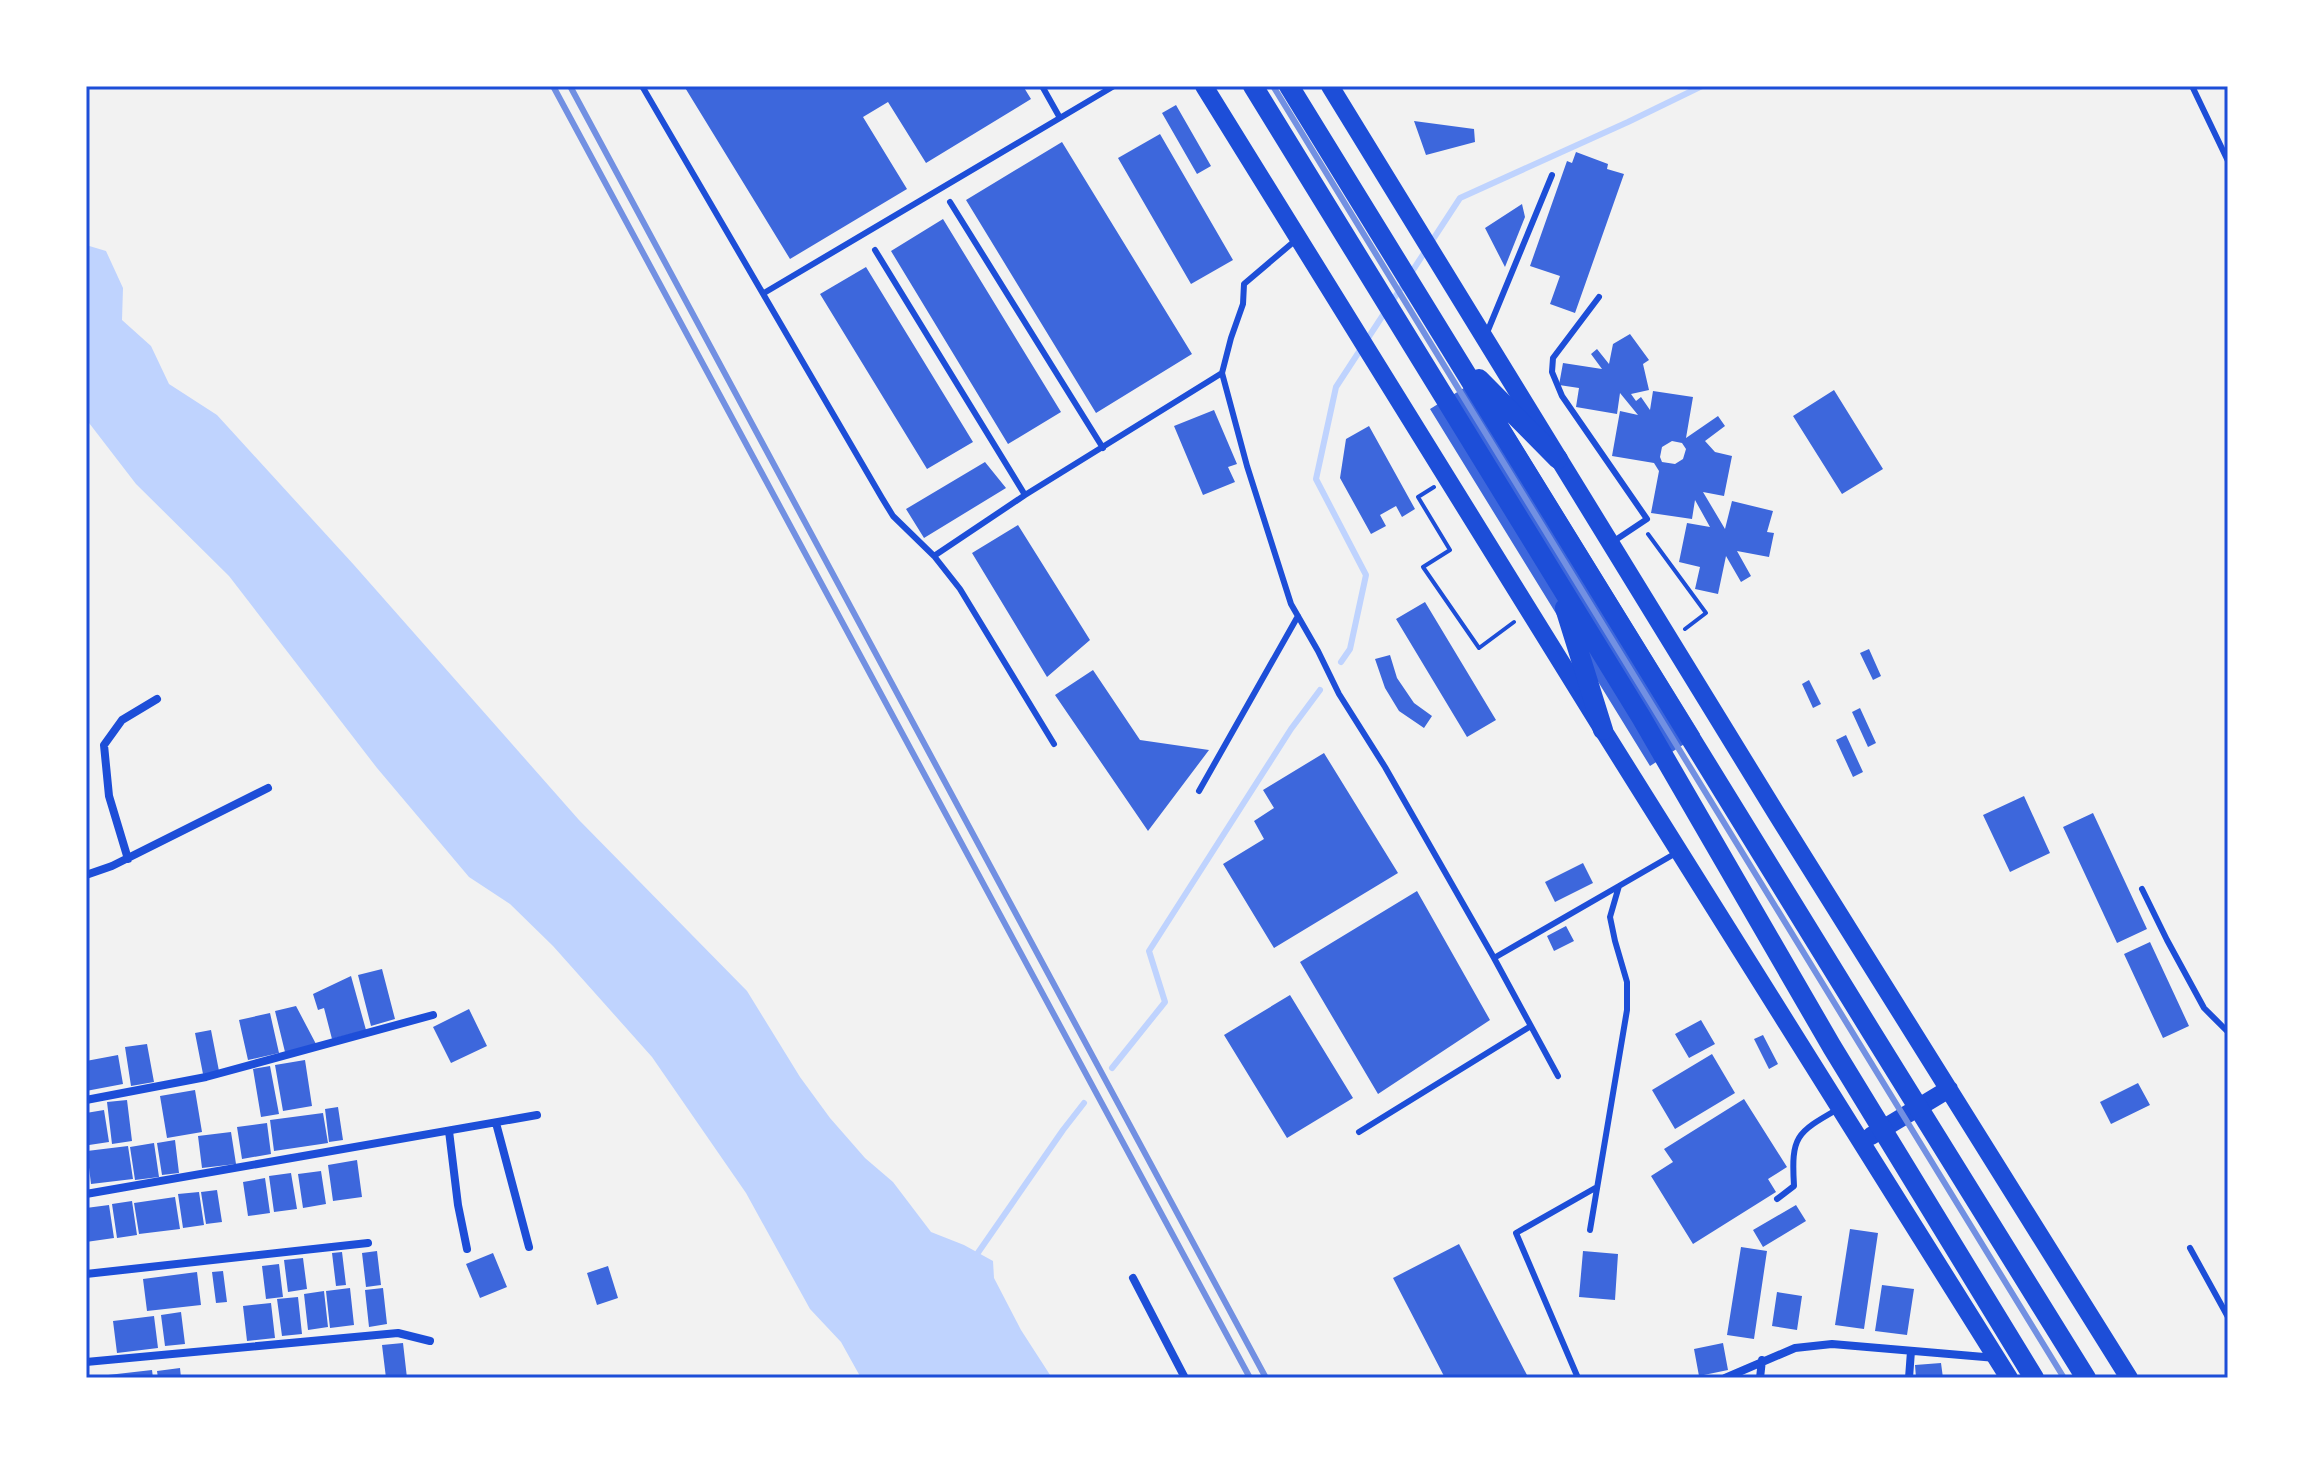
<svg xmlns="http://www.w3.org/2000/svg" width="2314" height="1464" font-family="'Work Sans',sans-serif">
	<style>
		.water { fill: #bfd3fe }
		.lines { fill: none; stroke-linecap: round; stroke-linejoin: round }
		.stream { stroke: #bfd3fe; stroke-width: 6 }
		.building { fill: #3d67dc; fill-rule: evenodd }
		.path { stroke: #1d4ed8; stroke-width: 4 }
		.service { stroke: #1d4ed8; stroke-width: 6 }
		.minor { stroke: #1d4ed8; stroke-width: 8 }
		.primary { stroke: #1d4ed8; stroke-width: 18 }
		.trunk { stroke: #1d4ed8; stroke-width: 20 }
		.rail { stroke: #7290e2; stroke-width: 6 }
		.neatline { fill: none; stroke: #1d4ed8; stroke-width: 3 }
	</style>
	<rect width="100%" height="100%" fill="#f2f2f2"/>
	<path class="water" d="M 86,245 L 106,251 L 123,288 L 122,320 L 151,346 L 169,384 L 217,415 L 354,565 L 579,820 L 747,991 L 800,1077 L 830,1118 L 865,1158 L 893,1182 L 931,1232 L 964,1245 L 993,1261 L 994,1278 L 1021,1330 L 1052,1378 L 861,1378 L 841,1342 L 810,1309 L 746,1193 L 652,1057 L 553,946 L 510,904 L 469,877 L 377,768 L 229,576 L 136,484 L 86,419 Z"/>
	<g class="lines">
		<path class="stream" d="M 1411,273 L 1460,198 L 1628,122 L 1702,86
			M 1391,303 L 1405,282
			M 1341,662 L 1350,649 L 1366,575 L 1316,479 L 1336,387 L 1385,312
			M 1112,1068 L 1165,1002 L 1149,951 L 1291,729 L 1320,690
			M 975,1257 L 1063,1130 L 1084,1103"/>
	</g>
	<path class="building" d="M 684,86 L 1023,86 L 1031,99 L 926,163 L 888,102 L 863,117 L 907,189 L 790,259 Z
		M 1176,105 L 1211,166 L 1197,174 L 1162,113 Z
		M 1414,121 L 1474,129 L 1475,142 L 1426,155 Z
		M 1160,134 L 1233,260 L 1191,284 L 1118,158 Z
		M 1062,142 L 1192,354 L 1096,413 L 966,200 Z
		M 1576,152 L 1608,164 L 1607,169 L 1624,174 L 1575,313 L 1550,304 L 1560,276 L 1530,266 L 1567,161 L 1572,163 Z
		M 1522,204 L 1525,217 L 1505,267 L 1485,228 Z
		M 943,219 L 1061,412 L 1008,444 L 891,251 Z
		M 866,267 L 973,442 L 927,469 L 820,294 Z
		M 1630,334 L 1649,360 L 1643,364 L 1649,390 L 1631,394 L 1636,401 L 1641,397 L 1650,410 L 1653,391 L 1693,397 L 1686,438 L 1718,416 L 1725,426 L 1705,441 L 1715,452 L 1732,456 L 1724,496 L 1703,492 L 1725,529 L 1732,501 L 1773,511 L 1767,532 L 1774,533 L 1769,557 L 1737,551 L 1751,576 L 1741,582 L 1726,556 L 1718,594 L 1695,589 L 1700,567 L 1679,562 L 1687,523 L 1710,527 L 1695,500 L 1692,519 L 1651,513 L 1659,471 L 1654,463 L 1612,456 L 1620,411 L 1638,415 L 1620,393 L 1617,414 L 1576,407 L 1579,388 L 1559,385 L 1563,363 L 1602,369 L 1591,354 L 1597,349 L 1609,364 L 1613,344 ZM 1672,441 L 1682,443 L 1686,449 L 1683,459 L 1675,464 L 1662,462 L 1660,457 L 1662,447 Z
		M 1480,378 L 1700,734 L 1650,766 L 1430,409 Z
		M 1834,390 L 1883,469 L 1842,494 L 1793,416 Z
		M 1214,410 L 1237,464 L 1228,467 L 1235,482 L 1203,495 L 1174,426 Z
		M 1369,426 L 1415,509 L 1402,517 L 1396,506 L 1380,515 L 1386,526 L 1371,534 L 1340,478 L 1346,439 Z
		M 985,462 L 1006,488 L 924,538 L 906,509 Z
		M 1018,525 L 1090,640 L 1047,677 L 972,553 Z
		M 1425,602 L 1496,720 L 1467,737 L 1396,619 Z
		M 1869,649 L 1881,676 L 1873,680 L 1860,653 Z
		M 1390,655 L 1397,678 L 1414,703 L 1432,716 L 1424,728 L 1399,711 L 1385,688 L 1375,659 Z
		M 1093,670 L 1140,740 L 1209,750 L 1148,831 L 1055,695 Z
		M 1809,680 L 1821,704 L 1813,708 L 1802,684 Z
		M 1860,708 L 1876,743 L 1868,747 L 1852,712 Z
		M 1846,735 L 1863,772 L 1853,777 L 1836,740 Z
		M 1324,753 L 1398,873 L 1274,948 L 1223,864 L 1264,839 L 1254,821 L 1274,808 L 1263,790 Z
		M 2024,796 L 2050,853 L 2010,872 L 1983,815 Z
		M 2093,813 L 2147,929 L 2117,943 L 2063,827 Z
		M 1583,863 L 1593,883 L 1555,902 L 1545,882 Z
		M 1417,891 L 1490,1020 L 1378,1094 L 1300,962 Z
		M 1566,926 L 1574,941 L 1554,951 L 1547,936 Z
		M 2150,942 L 2189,1026 L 2163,1038 L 2124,954 Z
		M 382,969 L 395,1019 L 371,1026 L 358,975 Z
		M 351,976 L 366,1030 L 332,1039 L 324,1008 L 318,1010 L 313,994 Z
		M 1290,995 L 1353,1098 L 1287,1138 L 1224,1035 Z
		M 296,1006 L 316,1044 L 285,1052 L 275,1011 Z
		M 469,1009 L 487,1046 L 451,1063 L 433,1027 Z
		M 270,1013 L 279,1053 L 248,1060 L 239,1020 Z
		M 1701,1020 L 1715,1044 L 1689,1058 L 1675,1034 Z
		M 211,1030 L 219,1071 L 203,1074 L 195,1033 Z
		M 1763,1035 L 1778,1064 L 1769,1069 L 1754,1039 Z
		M 147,1044 L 154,1082 L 131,1086 L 125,1047 Z
		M 1712,1054 L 1735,1093 L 1675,1129 L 1652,1090 Z
		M 118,1055 L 123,1084 L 86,1091 L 86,1061 Z
		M 305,1060 L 312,1106 L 283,1111 L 275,1065 Z
		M 270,1066 L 279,1114 L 261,1117 L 253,1069 Z
		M 2138,1083 L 2150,1105 L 2111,1124 L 2100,1102 Z
		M 195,1090 L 202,1132 L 167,1138 L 160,1096 Z
		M 1744,1099 L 1787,1167 L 1768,1179 L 1776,1192 L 1693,1244 L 1651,1176 L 1673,1162 L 1664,1149 Z
		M 127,1100 L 132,1141 L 112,1144 L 107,1102 Z
		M 338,1107 L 343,1140 L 329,1142 L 325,1109 Z
		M 104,1110 L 109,1142 L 89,1145 L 86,1113 Z
		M 323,1113 L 328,1143 L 274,1151 L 270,1120 Z
		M 267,1123 L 271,1154 L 242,1159 L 237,1127 Z
		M 231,1132 L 236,1164 L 202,1168 L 198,1136 Z
		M 175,1140 L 179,1173 L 162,1175 L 157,1143 Z
		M 154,1143 L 159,1177 L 135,1180 L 130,1147 Z
		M 128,1146 L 133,1179 L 91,1184 L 87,1151 Z
		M 357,1160 L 362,1197 L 333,1201 L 328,1165 Z
		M 321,1171 L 326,1204 L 303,1208 L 298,1174 Z
		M 291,1173 L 297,1209 L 274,1212 L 269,1176 Z
		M 265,1178 L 270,1213 L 248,1216 L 243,1182 Z
		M 217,1190 L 222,1222 L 206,1224 L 201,1192 Z
		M 199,1192 L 204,1225 L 183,1228 L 178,1194 Z
		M 175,1197 L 180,1229 L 139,1234 L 134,1203 Z
		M 132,1201 L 137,1235 L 117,1238 L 112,1204 Z
		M 109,1205 L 114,1238 L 86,1242 L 86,1208 Z
		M 1796,1205 L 1806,1221 L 1763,1247 L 1753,1230 Z
		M 1850,1229 L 1878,1233 L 1864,1329 L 1835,1325 Z
		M 1459,1244 L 1528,1377 L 1526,1378 L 1445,1378 L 1393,1278 Z
		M 1741,1247 L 1767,1251 L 1754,1339 L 1727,1335 Z
		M 377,1251 L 381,1285 L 366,1287 L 362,1253 Z
		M 1583,1251 L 1618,1254 L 1615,1300 L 1579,1297 Z
		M 342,1252 L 346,1285 L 336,1286 L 332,1253 Z
		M 493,1253 L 507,1287 L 480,1298 L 466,1264 Z
		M 303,1258 L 307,1289 L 288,1292 L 284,1260 Z
		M 279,1264 L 283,1297 L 266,1299 L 262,1266 Z
		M 608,1266 L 618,1298 L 597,1305 L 587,1273 Z
		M 223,1271 L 227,1302 L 216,1303 L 212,1272 Z
		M 197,1272 L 201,1305 L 147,1311 L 143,1279 Z
		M 1882,1285 L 1914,1289 L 1907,1335 L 1875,1331 Z
		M 350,1288 L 354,1325 L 330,1328 L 326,1291 Z
		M 383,1288 L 387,1324 L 369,1327 L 365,1290 Z
		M 324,1291 L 328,1327 L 308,1330 L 304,1294 Z
		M 1777,1292 L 1802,1296 L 1797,1330 L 1772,1326 Z
		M 298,1297 L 302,1334 L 282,1336 L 277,1299 Z
		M 271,1303 L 275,1338 L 247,1341 L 243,1306 Z
		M 181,1312 L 185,1344 L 165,1346 L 161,1315 Z
		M 154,1316 L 158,1348 L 117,1353 L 113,1321 Z
		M 403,1343 L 407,1378 L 386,1378 L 382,1345 Z
		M 1723,1343 L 1728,1370 L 1699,1376 L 1694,1349 Z
		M 1941,1363 L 1943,1378 L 1916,1378 L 1915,1365 Z
		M 180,1368 L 181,1378 L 158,1378 L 157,1371 Z
		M 152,1370 L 153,1378 L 109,1378 L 108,1375 Z"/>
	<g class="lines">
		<path class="path" d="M 1434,487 L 1418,497 L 1450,550 L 1423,567 L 1479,648 L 1514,622
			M 1648,534 L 1706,613 L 1685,629"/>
		<path class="service" d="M 642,86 L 882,498 L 893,516 L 934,556 L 960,589 L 1054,744
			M 1042,86 L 1060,118
			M 2192,86 L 2228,161
			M 950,202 L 1103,448
			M 1297,239 L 1244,284 L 1243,304 L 1231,338 L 1222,373 L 1247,466 L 1291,604 L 1318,651 L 1339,694 L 1385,767 L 1494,958 L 1619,886
			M 875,250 L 1025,495
			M 764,293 L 1114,86
			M 1599,297 L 1553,358 L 1552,372 L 1562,396 L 1647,519 L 1614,541
			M 1486,335 L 1552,175
			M 934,556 L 1025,495 L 1222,373
			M 1199,791 L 1298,616
			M 2142,889 L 2167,940 L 2204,1008 L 2228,1032
			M 1494,958 L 1558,1076
			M 1359,1132 L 1531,1026
			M 1777,1199 L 1794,1186 C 1791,1136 1796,1133 1838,1109
			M 1590,1230 L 1627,1010 L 1627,982 L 1615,941 L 1610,917 L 1619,886 L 1676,853
			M 2190,1248 L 2228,1317
			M 1578,1378 L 1516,1233 L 1597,1187"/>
		<path class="minor" d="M 128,859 L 109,796 L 104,745 L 122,720 L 157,699
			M 86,875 L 112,866 L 268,788
			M 86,1100 L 206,1077 L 433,1015
			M 496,1123 L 529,1247
			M 449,1131 L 458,1205 L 467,1249
			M 86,1194 L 537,1115
			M 86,1274 L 368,1243
			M 1133,1278 L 1185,1378
			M 86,1362 L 398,1333 L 430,1341
			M 1725,1378 L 1795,1348 L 1832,1344 L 1996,1358
			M 1760,1378 L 1762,1360
			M 1909,1378 L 1911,1351"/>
		<path class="primary" d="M 1204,86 L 1603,730 L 2009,1378
			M 1330,86 L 1776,813 L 2129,1378
			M 1871,1136 L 1949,1089"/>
		<path class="trunk" d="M 1253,86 L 1641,717 L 1832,1047 L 2034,1378
			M 1289,86 L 1872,1033 L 2086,1378
			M 1479,379 L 1558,459
			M 1565,608 L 1603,730"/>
		<path class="rail" d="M 553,86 L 1250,1378
			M 570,86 L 1266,1378
			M 1273,86 L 2064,1378"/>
	</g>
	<rect width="2314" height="1464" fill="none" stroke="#ffffff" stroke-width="176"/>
	<rect x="88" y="88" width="2138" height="1288" class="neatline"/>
</svg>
